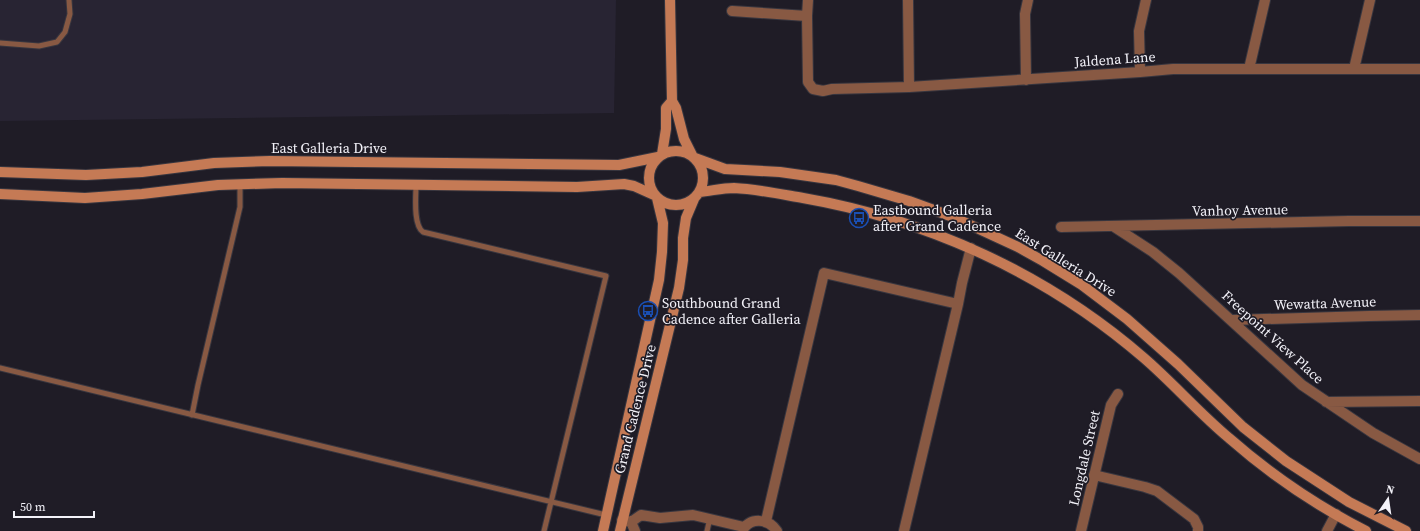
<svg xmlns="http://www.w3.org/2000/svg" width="1420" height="531" font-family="'Source Serif 4',serif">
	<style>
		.built { fill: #282433 }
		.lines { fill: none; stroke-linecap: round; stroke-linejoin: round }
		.lane-casing { stroke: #38363f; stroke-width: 7 }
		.street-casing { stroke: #38363f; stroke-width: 12 }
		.secondary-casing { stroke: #38363f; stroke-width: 12 }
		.lane { stroke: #885943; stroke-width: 5 }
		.street { stroke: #885943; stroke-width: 10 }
		.secondary { stroke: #c57a55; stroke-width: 10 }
		.labels { text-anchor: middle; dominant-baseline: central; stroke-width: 3.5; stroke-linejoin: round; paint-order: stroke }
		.street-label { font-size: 14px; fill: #f3f2f9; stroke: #1f1c26 }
		.poi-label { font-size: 14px; fill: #f3f2f9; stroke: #1f1c26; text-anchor: start }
	</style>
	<rect width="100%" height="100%" fill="#1f1c26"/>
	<path class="built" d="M 0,0 L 616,0 L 614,113 L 0,121 Z"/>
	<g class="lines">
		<g class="lane-casing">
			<path id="lane" d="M 0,43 L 39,46 L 57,42 L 65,32 L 70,14 L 69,0
				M 416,185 C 416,196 413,225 423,232 L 606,276 L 544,531
				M 0,368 L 606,515
				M 192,415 L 198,385 L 240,207 L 240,184
				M 707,531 L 710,518"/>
		</g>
		<g class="street-casing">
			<path id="street" d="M 808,0 L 807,16 L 808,82 L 813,89 L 823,91 L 832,89 L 909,87 L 1140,72 L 1173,69 L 1420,69
				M 908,0 L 909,87
				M 732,11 L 807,16
				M 1249,69 L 1265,0
				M 1354,69 L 1370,0
				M 1140,72 L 1139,31 L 1146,0
				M 1026,80 L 1025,14 L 1028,0
				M 1113,226 L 1153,252 L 1179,273 L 1302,385 L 1373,433 L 1420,459
				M 1061,227 L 1349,221 L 1420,221
				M 958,304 L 962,283 L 971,248
				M 1232,320 L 1369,316 L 1420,315
				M 1326,402 L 1420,401
				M 1094,475 L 1145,487 L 1157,491 L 1194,519 L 1198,527 L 1198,531
				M 622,520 L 631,522 L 641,515 L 660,518 L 693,515 L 744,527
				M 766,521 L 824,273 L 958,304 L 904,531
				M 631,522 L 635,531
				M 742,531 C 750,517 768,518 777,531
				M 1081,531 L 1111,405 L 1118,394
				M 1327,531 L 1336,514"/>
		</g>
		<g class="secondary-casing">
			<path id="secondary" d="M 670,0 L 672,101 L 676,108 L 684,139 L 692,155
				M649 178a27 27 0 1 1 54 0a27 27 0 1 1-54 0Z
				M 662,154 L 666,129 L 666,108 L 672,101
				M 695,158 L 725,169 L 780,172 L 836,180 L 858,186 L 909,201 L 953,217 L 1018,247 L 1043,261 L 1082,285 L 1127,319 L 1178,364 L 1243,427 L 1286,461 L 1349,502 L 1406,531
				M 0,172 L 86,175 L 142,172 L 214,163 L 270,161 L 619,165 L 658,157
				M 699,192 C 711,191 722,188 734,188 C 756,189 780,194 803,198 C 929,220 1047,274 1144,358 C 1174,384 1199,413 1229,438 C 1270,474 1317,506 1366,531
				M 0,194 L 85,198 L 142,194 L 218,185 L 282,183 L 577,187 L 624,184 L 634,186 L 654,195
				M 603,531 L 659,280 L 662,252 L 663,223 L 657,198
				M 620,531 L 679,288 L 683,260 L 683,238 L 686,218 L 694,199"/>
		</g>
		<use href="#lane" class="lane"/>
		<use href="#street" class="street"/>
		<use href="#secondary" class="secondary"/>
	</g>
	<defs>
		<g id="bus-ring" transform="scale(1)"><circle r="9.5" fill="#1f1c26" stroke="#1a4fb4" stroke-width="1.5"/><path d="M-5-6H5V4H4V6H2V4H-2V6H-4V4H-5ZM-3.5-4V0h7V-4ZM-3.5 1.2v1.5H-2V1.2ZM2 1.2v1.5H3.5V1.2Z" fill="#1a4fb4"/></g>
	</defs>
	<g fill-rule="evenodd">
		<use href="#bus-ring" x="859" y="218"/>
		<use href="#bus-ring" x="648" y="311"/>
	</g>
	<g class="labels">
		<g class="street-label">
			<text transform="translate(1115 59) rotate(-4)">Jaldena Lane</text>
			<text x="329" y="148">East Galleria Drive</text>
			<text transform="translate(1240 210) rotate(-1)">Vanhoy Avenue</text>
			<text transform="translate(1066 262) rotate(32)">East Galleria Drive</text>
			<text transform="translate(1325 303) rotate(-2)">Wewatta Avenue</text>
			<text transform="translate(1273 337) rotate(42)">Freepoint View Place</text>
			<text transform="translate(635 409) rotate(-76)">Grand Cadence Drive</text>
			<text transform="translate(1084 458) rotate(-77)">Longdale Street</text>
		</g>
		<g class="poi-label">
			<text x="873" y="210">Eastbound Galleria<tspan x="873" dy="16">after Grand Cadence</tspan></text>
			<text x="662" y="303">Southbound Grand<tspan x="662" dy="16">Cadence after Galleria</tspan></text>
		</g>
	</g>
	<g transform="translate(1388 499) rotate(13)" stroke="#1f1c26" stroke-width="3" paint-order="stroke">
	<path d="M0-3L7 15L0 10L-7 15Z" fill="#f3f2f9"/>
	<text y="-6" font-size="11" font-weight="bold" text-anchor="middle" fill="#f3f2f9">N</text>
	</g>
	<path d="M14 511v6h80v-6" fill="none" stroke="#f3f2f9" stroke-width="2"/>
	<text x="20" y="511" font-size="12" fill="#f3f2f9" stroke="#1f1c26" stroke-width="3" paint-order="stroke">50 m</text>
</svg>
